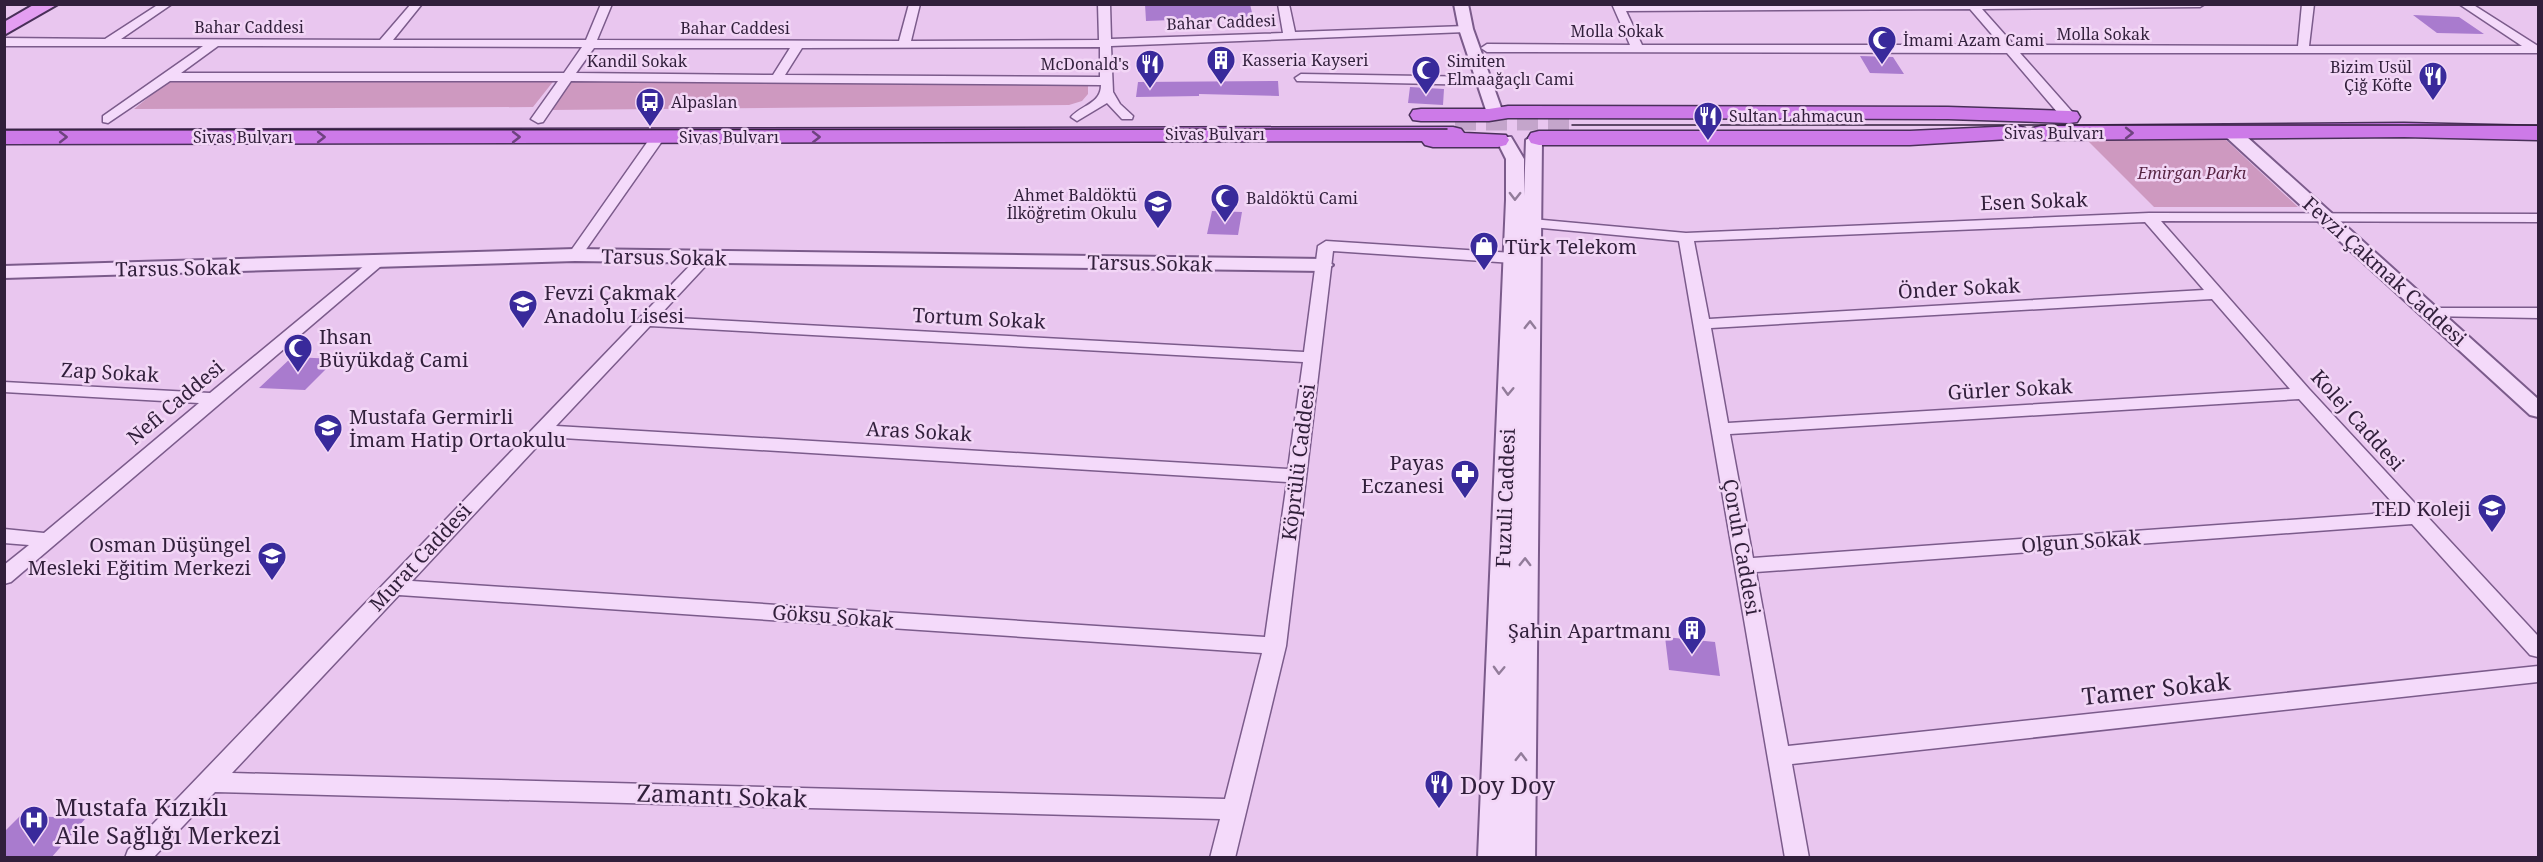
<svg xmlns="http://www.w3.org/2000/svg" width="2543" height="862" font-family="'Noto Serif',serif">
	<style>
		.green { fill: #ce99c0 }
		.building { fill: #a97bce }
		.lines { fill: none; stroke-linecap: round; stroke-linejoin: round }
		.trunk-tunnel { stroke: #c4a5cb; stroke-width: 21; stroke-dasharray: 21 10; stroke-linecap: butt }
		.minor-casing { stroke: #7b5b8b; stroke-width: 3 }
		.tertiary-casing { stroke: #7b5b8b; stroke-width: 4 }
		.primary-casing { stroke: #492f59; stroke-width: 4 }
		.trunk-casing { stroke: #492f59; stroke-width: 3 }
		.minor { fill: #f4dafa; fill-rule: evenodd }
		.tertiary { fill: #f4dafa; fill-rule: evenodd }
		.primary { fill: #e49ef2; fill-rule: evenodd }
		.trunk { fill: #cd7ae8; fill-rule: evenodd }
		.tram { stroke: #311f3b; stroke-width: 1.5 }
		.oneway { stroke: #6f4380 }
		.oneway2 { stroke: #927c9a }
		.labels { text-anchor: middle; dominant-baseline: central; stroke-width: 5; stroke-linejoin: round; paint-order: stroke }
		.far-street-label { font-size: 16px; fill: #311f3b; stroke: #f2d6f6 }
		.far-poi-label { font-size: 16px; fill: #311f3b; stroke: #f2d6f6; text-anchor: start }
		.far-park-label { font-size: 16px; font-style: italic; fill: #582544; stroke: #f2d6f6 }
		.street-label { font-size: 20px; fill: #311f3b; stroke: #f2d6f6 }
		.poi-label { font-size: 20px; fill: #311f3b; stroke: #f2d6f6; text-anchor: start }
		.near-street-label { font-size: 24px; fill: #311f3b; stroke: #f2d6f6 }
		.near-poi-label { font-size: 24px; fill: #311f3b; stroke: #f2d6f6; text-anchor: start }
	</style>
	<rect width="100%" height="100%" fill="#e9c6ef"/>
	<path class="green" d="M 556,78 L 533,107 L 134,109 L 170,80 Z
		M 572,81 L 1088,81 L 1088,94 L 1082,101 L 1069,105 L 548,110 Z
		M 2087,140 L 2226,140 L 2298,207 L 2154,207 Z"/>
	<path class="building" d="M 1145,4 L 1250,4 L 1253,17 L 1146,21 Z
		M 2413,15 L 2459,17 L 2484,34 L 2437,33 Z
		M 1860,56 L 1893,57 L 1904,74 L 1870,73 Z
		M 1278,81 L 1279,96 L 1199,94 L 1199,96 L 1136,97 L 1138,82 Z
		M 1410,87 L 1444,89 L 1443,105 L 1408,103 Z
		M 1212,211 L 1242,212 L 1238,235 L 1207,234 Z
		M 292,357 L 336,359 L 305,390 L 259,388 Z
		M 1665,637 L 1715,642 L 1720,676 L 1669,670 Z
		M 21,815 L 85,819 L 51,858 L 4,858 L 4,832 Z"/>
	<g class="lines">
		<path class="trunk-tunnel" d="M 1455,120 L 1569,120"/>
		<g class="minor-casing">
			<path id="minor" d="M 159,4 L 172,4 L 121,39 L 380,40 L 411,4 L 422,4 L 393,40 L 586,40 L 601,4 L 612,4 L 597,40 L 899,41 L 909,4 L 920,4 L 911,41 L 1099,40 L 1098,4 L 1110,4 L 1111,39 L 1283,33 L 1278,4 L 1289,4 L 1295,32 L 1466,26 L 1472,29 L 1466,32 L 1111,46 L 1113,92 L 1120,104 L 1133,116 L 1132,119 L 1122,119 L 1107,103 L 1077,121 L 1071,117 C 1081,105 1101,104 1101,85 L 571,81 L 543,122 L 538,123 L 531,119 L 558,81 L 170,81 L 108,123 L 103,122 L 103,116 L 203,46 L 4,46 L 4,38 L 105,39 ZM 218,46 L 582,47 L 564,73 L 181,73 ZM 1100,47 L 1100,77 L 785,75 L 802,48 ZM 594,48 L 790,48 L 773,75 L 576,73 Z
				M 1612,4 L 2205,4 L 2200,7 L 1982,9 L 2014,45 L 2298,46 L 2302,4 L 2314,4 L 2309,46 L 2522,46 L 2459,4 L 2472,4 L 2538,46 L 2538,53 L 2020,53 L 2074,114 L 2075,117 L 2069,121 L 2064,120 L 2007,53 L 1487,52 L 1481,48 L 1487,44 L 1630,45 ZM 1970,9 L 2001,45 L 1642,45 L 1626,11 Z
				M 1301,74 L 1483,77 L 1489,81 L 1483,85 L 1297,81 L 1295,78 Z
				M 658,133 L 665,137 L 580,258 L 570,258 L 567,255 L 570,252 L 653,134 Z
				M 2149,213 L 2538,214 L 2538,222 L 2161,221 L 2309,389 L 2538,636 L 2538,657 L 2530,655 L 2412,524 L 1756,572 L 1788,746 L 2538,666 L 2538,682 L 1792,764 L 1809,858 L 1785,858 L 1679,241 L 1532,227 L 1525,223 L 1532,219 L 1686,233 ZM 2145,222 L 2204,290 L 1709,319 L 1694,241 ZM 2212,299 L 2290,389 L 1728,423 L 1711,328 ZM 2299,399 L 2401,512 L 1753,558 L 1730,434 Z
				M 1326,241 L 1513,253 L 1521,258 L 1513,263 L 1333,251 L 1286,646 L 1235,858 L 1210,858 L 1220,819 L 215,792 L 153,858 L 125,858 L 128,850 L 700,255 L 705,253 L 713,258 L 658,317 L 1304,352 L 1318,246 ZM 650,326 L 1303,362 L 1288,469 L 556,426 ZM 546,437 L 1287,482 L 1265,637 L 412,581 ZM 399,595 L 1262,653 L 1225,799 L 232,773 Z
				M 376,258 L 384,263 L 381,266 L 11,582 L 4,584 L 4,565 L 29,545 L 4,543 L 4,529 L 44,533 L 199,403 L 4,392 L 4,382 L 210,393 L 371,260 Z
				M 2433,308 L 2538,308 L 2538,318 L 2427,316 L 2425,313 L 2427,310 Z"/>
		</g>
		<g class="tertiary-casing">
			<path id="tertiary" d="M 1454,4 L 1468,4 L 1473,29 L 1503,113 L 1501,116 L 1489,116 L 1487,113 L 1459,29 Z
				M 2231,127 L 2237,128 L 2538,399 L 2538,417 L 2530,415 L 2225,136 L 2223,132 Z
				M 1534,135 L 1542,140 L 1535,858 L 1478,858 L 1506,200 L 1506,159 L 1497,141 L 1499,137 L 1511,137 L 1524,159 L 1524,196 L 1526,140 Z
				M 575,249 L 1323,259 L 1333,265 L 1323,271 L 575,261 L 4,278 L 4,266 Z"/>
		</g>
		<g class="primary-casing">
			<path id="primary" d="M 35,4 L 58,4 L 4,35 L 4,22 Z"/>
		</g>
		<g class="trunk-casing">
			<path id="trunk" d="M 1508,106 L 1948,107 L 2069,111 L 2077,112 L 2080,117 L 2077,122 L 2069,123 L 1948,119 L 1508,118 L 1489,121 L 1421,121 L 1413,120 L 1410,115 L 1413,110 L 1421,109 L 1489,109 Z
				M 2404,123 L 2538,126 L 2538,140 L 2404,137 L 2041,140 L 2033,138 L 2030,133 L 2033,128 L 2041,126 Z
				M 2017,126 L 2025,128 L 2028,133 L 2025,138 L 1910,145 L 1539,145 L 1531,143 L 1528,138 L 1531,133 L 1539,131 L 1910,131 Z
				M 1453,127 L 1461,129 L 1464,133 L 1506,135 L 1509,140 L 1506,145 L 1498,147 L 1433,147 L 1425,145 L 1422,141 L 4,144 L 4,130 Z"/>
		</g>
		<use href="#minor" class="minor"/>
		<use href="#tertiary" class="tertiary"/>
		<use href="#primary" class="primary"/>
		<use href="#trunk" class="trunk"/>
		<path class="tram" d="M 1572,125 L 2538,125
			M 4,130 L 1447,129"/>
	</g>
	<defs><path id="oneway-chevron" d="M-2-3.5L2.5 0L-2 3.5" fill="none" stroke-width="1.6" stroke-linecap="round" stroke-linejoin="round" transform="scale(1.5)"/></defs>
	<g class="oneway">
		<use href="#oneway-chevron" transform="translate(2129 133)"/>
		<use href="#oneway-chevron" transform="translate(63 137)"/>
		<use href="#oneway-chevron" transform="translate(321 137)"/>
		<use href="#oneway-chevron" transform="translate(516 137)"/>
		<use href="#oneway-chevron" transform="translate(816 137)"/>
	</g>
	<g class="oneway2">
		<use href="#oneway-chevron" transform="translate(1515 196) rotate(91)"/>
		<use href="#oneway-chevron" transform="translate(1530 325) rotate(-89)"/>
		<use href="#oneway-chevron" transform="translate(1508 391) rotate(92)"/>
		<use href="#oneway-chevron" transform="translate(1525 562) rotate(-89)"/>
		<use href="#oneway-chevron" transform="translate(1499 670) rotate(92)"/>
		<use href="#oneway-chevron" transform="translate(1521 757) rotate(-89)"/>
	</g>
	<defs>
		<g id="mosque-pin" transform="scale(1.5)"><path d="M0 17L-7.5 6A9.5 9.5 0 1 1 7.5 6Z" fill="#392a9b" stroke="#f2d6f6"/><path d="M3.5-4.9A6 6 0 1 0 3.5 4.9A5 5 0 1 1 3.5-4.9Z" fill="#fff"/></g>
		<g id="building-pin" transform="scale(1.5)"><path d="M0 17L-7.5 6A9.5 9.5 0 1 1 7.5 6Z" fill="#392a9b" stroke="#f2d6f6"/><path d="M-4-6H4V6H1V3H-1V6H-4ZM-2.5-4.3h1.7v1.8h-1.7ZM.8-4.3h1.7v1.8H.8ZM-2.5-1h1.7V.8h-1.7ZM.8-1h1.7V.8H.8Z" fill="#fff"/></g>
		<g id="restaurant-pin" transform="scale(1.5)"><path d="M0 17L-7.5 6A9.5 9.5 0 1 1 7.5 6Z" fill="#392a9b" stroke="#f2d6f6"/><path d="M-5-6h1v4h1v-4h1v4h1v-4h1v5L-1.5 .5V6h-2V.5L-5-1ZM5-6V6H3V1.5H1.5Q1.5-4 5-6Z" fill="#fff"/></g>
		<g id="bus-pin" transform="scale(1.5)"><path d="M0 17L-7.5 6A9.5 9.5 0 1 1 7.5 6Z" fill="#392a9b" stroke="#f2d6f6"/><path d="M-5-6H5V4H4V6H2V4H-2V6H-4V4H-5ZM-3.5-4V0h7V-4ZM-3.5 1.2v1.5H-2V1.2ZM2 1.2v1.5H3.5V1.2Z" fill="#fff"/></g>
		<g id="school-pin" transform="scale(1.5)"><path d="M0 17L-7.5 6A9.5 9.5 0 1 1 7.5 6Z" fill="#392a9b" stroke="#f2d6f6"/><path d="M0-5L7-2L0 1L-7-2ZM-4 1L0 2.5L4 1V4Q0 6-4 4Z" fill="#fff"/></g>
		<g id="shop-pin" transform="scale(1.5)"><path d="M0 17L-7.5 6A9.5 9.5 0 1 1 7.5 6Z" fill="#392a9b" stroke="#f2d6f6"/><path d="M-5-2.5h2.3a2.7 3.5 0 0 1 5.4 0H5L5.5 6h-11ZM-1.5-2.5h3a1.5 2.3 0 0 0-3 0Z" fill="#fff"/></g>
		<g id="pharmacy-pin" transform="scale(1.5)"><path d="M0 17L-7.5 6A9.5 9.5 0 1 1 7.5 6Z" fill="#392a9b" stroke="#f2d6f6"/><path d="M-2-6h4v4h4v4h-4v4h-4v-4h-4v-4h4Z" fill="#fff"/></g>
		<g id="hospital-pin" transform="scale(1.5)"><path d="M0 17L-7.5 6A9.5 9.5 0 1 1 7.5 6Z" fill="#392a9b" stroke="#f2d6f6"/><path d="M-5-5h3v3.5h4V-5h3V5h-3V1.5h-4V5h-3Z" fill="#fff"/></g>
	</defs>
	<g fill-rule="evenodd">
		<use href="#mosque-pin" x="1882" y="40"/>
		<use href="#building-pin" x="1221" y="60"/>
		<use href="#restaurant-pin" x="1150" y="64"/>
		<use href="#mosque-pin" x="1426" y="70"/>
		<use href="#restaurant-pin" x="2433" y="76"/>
		<use href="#bus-pin" x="650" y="102"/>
		<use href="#restaurant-pin" x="1708" y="116"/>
		<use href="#mosque-pin" x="1225" y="198"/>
		<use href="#school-pin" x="1158" y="204"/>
		<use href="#shop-pin" x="1484" y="246"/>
		<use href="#school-pin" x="523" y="304"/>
		<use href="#mosque-pin" x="298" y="348"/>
		<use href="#school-pin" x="328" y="428"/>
		<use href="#pharmacy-pin" x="1465" y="474"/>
		<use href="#school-pin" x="2492" y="508"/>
		<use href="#school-pin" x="272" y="556"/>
		<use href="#building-pin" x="1692" y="630"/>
		<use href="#restaurant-pin" x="1439" y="784"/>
		<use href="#hospital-pin" x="34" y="820"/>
	</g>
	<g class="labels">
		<g class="far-street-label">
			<text transform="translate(1221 22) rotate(-2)">Bahar Caddesi</text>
			<text x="249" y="27">Bahar Caddesi</text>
			<text x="735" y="28">Bahar Caddesi</text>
			<text x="1617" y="31">Molla Sokak</text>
			<text x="2103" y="34">Molla Sokak</text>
			<text x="637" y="61">Kandil Sokak</text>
			<text x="2054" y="133">Sivas Bulvarı</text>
			<text x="1215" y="134">Sivas Bulvarı</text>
			<text x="243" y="137">Sivas Bulvarı</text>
			<text x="729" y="137">Sivas Bulvarı</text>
		</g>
		<g class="far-poi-label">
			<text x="1903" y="40">İmami Azam Cami</text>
			<text x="1242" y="60">Kasseria Kayseri</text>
			<text x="1447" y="61">Simiten<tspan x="1447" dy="18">Elmaağaçlı Cami</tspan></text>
			<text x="1129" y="64" text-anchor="end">McDonald's</text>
			<text x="2412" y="67" text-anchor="end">Bizim Usül<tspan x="2412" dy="18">Çiğ Köfte</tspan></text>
			<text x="671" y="102">Alpaslan</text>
			<text x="1729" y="116">Sultan Lahmacun</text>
			<text x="1137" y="195" text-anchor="end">Ahmet Baldöktü<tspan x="1137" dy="18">İlköğretim Okulu</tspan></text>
			<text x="1246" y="198">Baldöktü Cami</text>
		</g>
		<g class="far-park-label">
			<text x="2192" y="173">Emirgan Parkı</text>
		</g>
		<g class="street-label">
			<text transform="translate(2034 201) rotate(-2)">Esen Sokak</text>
			<text transform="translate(664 257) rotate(1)">Tarsus Sokak</text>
			<text transform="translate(1150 263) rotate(1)">Tarsus Sokak</text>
			<text transform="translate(178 268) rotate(-1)">Tarsus Sokak</text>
			<text transform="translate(2385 271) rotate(42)">Fevzi Çakmak Caddesi</text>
			<text transform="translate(1959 288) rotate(-3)">Önder Sokak</text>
			<text transform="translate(979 318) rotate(3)">Tortum Sokak</text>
			<text transform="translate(110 372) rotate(3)">Zap Sokak</text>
			<text transform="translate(2010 389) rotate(-3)">Gürler Sokak</text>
			<text transform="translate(175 402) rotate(-40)">Nefi Caddesi</text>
			<text transform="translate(2358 420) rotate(48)">Kolej Caddesi</text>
			<text transform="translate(919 431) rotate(3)">Aras Sokak</text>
			<text transform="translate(1298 462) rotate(-83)">Köprülü Caddesi</text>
			<text transform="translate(1505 498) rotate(-88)">Fuzuli Caddesi</text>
			<text transform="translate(2081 541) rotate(-4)">Olgun Sokak</text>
			<text transform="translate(1742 547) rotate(80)">Çoruh Caddesi</text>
			<text transform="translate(420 557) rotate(-47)">Murat Caddesi</text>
			<text transform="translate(833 616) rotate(4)">Göksu Sokak</text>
		</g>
		<g class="poi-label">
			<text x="1505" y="246">Türk Telekom</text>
			<text x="544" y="292">Fevzi Çakmak<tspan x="544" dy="23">Anadolu Lisesi</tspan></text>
			<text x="319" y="336">Ihsan<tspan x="319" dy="23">Büyükdağ Cami</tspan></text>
			<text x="349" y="416">Mustafa Germirli<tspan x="349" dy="23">İmam Hatip Ortaokulu</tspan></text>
			<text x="1444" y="462" text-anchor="end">Payas<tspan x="1444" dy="23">Eczanesi</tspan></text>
			<text x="2471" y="508" text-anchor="end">TED Koleji</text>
			<text x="251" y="544" text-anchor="end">Osman Düşüngel<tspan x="251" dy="23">Mesleki Eğitim Merkezi</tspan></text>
			<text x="1671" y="630" text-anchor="end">Şahin Apartmanı</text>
		</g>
		<g class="near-street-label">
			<text transform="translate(2156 688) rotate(-6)">Tamer Sokak</text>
			<text transform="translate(722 795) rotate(2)">Zamantı Sokak</text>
		</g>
		<g class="near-poi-label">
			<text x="1460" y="784">Doy Doy</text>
			<text x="55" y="806">Mustafa Kızıklı<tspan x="55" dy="28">Aile Sağlığı Merkezi</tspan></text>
		</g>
	</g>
	<rect width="2543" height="862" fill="none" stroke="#311f3b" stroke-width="12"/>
</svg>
